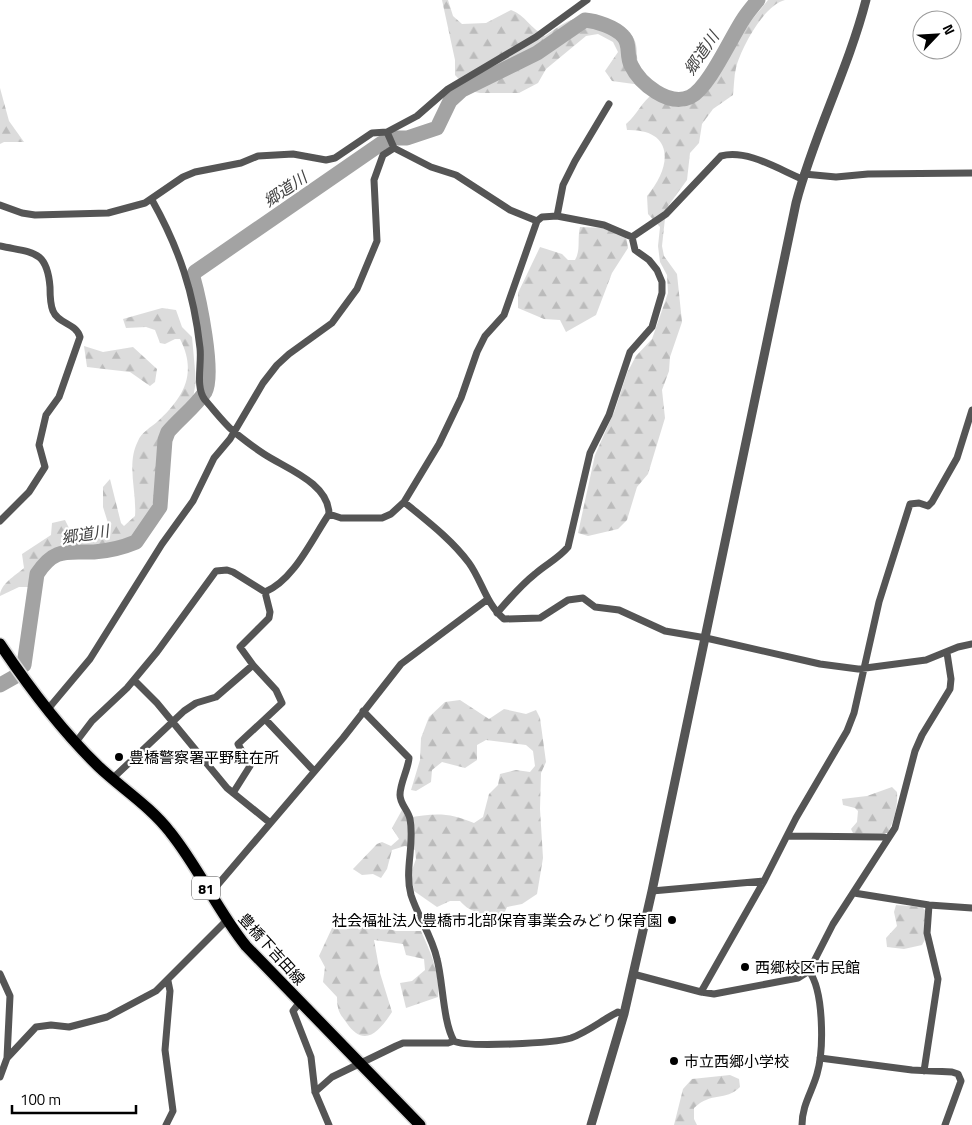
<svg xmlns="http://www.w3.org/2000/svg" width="972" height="1125" font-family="'Titillium Web','Noto Sans JP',sans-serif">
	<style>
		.forest { fill: url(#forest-firs) }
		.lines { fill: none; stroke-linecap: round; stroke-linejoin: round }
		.river { stroke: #a3a3a3; stroke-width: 15 }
		.primary-casing { stroke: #dbdbdb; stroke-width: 14 }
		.minor { stroke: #555; stroke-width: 7 }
		.tertiary { stroke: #555; stroke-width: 9 }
		.primary { stroke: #000; stroke-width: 11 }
		.poi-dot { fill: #000; stroke: #fff; stroke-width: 2 }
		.labels { text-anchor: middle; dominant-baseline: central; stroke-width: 4.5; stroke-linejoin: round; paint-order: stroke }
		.shield { fill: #fff; stroke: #4c4c4c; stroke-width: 1 }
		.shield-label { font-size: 14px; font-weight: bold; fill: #000 }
		.poi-label { font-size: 15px; fill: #000; stroke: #fff; text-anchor: start }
		.street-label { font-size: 15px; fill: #000; stroke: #fff }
		.water-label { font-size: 16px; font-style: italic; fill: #444; stroke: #fff }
	</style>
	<defs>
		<pattern id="forest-firs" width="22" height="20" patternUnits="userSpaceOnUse" patternTransform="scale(1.25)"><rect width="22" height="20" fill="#dcdcdc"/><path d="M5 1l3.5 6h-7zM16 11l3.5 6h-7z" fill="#bbb"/></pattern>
	</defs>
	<rect width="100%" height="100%" fill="#fff"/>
	<path class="forest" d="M 442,0 L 448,0 L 453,16 L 462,24 L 486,23 L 511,10 C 525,15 532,30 545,36 C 572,17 584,10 615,26 C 622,29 631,32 634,39 C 640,51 633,63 644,75 L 641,85 L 612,81 L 605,71 L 618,52 L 613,42 L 598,34 L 586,36 L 546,69 L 538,83 L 519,93 L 480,93 L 470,91 L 455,75 L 455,60 Z
		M 768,0 L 785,0 C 764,5 741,48 736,68 C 734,76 734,86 733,95 L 713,109 L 702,124 L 699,143 L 690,153 L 687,180 L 666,209 L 662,246 L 664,256 L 677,274 L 682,322 L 670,357 L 669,371 L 662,390 L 665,418 L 648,474 L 637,487 L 627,520 L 618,529 L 588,536 L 578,533 L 595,455 L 615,410 L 627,373 L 636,356 L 652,339 L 668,293 L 667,275 L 660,262 L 658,246 L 660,227 L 648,214 L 647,196 C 672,167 675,129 627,130 L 626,124 C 637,115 642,101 653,94 C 659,98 667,105 673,106 C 702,113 719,68 730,50 C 741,32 755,16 768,0 Z
		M 0,88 L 9,121 L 24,142 L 4,142 L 0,144 Z
		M 580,227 L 608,228 L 626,236 L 628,248 L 612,273 L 596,315 L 566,332 L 560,320 L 544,319 L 518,308 L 518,293 L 540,247 L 562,254 L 568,260 L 575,260 C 581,250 577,239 580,227 Z
		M 162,308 L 176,310 L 182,327 L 192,337 L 196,381 L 193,398 L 166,429 L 158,442 L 155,497 L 147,520 L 141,530 L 125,541 L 95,549 L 64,549 L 49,552 L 38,564 L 30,587 L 19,587 L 0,596 C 0,584 15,576 24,568 L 22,554 L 51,535 L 52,523 L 65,520 L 71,532 L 98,528 L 108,523 L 103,507 L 103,487 L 110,479 L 121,523 L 124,526 L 135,516 C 137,492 126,464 138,441 C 141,433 151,427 157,422 C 183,398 198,374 180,339 L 175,339 L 165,344 L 160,343 L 155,330 L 146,327 L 126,328 L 123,319 Z
		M 84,346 L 103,352 L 133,347 L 157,369 L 155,382 L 150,386 L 130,372 L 87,367 Z
		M 460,700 L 489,719 L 504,709 L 526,714 L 536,710 L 540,718 L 546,762 L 541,773 L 540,809 L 543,858 L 537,894 L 522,904 L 507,907 L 503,916 C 486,915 471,914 460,901 L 450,901 L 437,907 L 414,891 L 411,873 L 416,859 L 415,850 L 405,846 L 392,850 L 387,869 L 381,878 L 373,874 L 362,875 L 353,869 L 377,844 L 382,842 L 391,846 L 399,839 L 392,828 L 402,810 L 407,818 C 434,813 449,812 474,823 L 483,817 L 489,794 L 498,785 L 500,774 L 516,770 L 530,772 L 535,766 L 533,751 L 526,745 L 486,740 L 477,745 L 477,760 L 465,768 L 442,762 L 432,770 L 431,782 L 416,791 L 411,790 L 420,760 L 421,738 L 429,717 L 445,702 Z
		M 892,787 L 897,792 C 898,807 894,820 888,833 L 853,833 L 851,829 L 857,822 L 858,811 L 855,808 L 843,805 L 842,799 L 867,796 Z
		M 896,905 L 922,907 L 925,910 L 926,938 L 922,945 L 904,949 L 887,947 L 886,938 L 897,926 L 894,912 Z
		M 367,923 L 396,931 L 421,931 C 431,953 440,973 438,997 L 406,1008 L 400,983 L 412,981 L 425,970 L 424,959 L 406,955 L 403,944 L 374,940 L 380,973 L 392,1012 C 379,1032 364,1049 346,1022 C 339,1013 337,1009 337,997 L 323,982 L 325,967 L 319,956 L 332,928 Z
		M 730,1075 L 739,1079 L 740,1087 C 725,1102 712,1091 694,1108 L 694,1119 L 697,1125 L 674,1125 L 683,1089 L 692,1079 Z"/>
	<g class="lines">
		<path class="river" d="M 24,665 L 37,574 C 55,547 66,553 94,552 C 108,551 124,547 136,542 L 160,507 L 165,440 L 168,432 C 179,419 196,406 205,392 C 215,374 199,298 193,277 L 195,272 L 382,143 L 393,138 L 407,138 L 437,128 L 450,101 L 462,90 L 537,53 L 585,20 C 596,21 615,27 623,36 C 631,44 626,56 631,65 C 640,84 669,107 690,97 C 709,88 731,37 744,18 C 748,12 753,6 758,0
			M 0,685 L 16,676"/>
		<g class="primary-casing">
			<path id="primary" d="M 0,644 C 28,686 61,730 98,766 C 121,788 150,806 170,832 C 199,868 217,910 246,946 L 420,1125"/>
		</g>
		<path class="minor" d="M 387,132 L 394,148 L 431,167 L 456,175 L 510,210 L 537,221
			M 804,174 L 836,177 L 868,174 L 972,173
			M 152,200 C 179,248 194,293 200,348 C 202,364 195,387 205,400 C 214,410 223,422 233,431 C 243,439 253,447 264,454 C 285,468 329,483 329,514 L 341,518 L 382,518 L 391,514 L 404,502 L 439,444 L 461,398 L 477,352 L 485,336 L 504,315 L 537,221 L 542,217 L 557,216 L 604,225 L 632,237
			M 0,205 L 22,213 L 35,215 L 108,213 L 145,203 L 183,177 L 195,172 L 241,163 L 258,156 L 293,154 L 326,160 L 335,158 L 372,133 L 387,132 L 417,116 L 448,89 L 536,37 L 587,0
			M 557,216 L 563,185 L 575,161 L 609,104
			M 0,246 C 32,253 47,249 50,287 C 50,295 50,304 53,311 C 58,324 76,323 80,337 L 59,397 L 46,415 L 39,445 L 45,467 L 29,492 L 0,521
			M 404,502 C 427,521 451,539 469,563 C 482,581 486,604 504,619 L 540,618 L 568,600 L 583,598 L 595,607 L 619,610 L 665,631 L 706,638 L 820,664 L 858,669 L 926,660 L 958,647 L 972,644
			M 497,613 C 509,599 521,585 535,574 C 546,564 558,559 568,547 L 590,453 L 609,415 L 630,352 L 652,327 L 662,293 L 662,282 L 657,270 L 649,260 L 635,250 L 632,237 L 666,214 L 721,156 C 747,149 778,169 802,179
			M 253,665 L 276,690 L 282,703 L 265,719 L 314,771
			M 134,680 L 157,703 L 227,788 L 269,822
			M 48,709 L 90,659 L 162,544 L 193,501 L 214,458 L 230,439 L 263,383 L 277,365 L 289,354 L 332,323 L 357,289 L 377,241 L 374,180 L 383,155 L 394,148
			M 363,711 L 409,758 C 408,770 400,783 400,795 C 400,804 408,810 410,819 C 415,844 404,870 411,895 C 418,917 432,936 437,959 C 443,981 443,1023 454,1041
			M 76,742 L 92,721 L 127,688 L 157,652 L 216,571 L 227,570 L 233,572 L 265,592
			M 112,779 L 184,711 L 196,703 L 216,697 L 253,665 L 240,647 L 269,618 L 270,612 L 265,592 C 294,580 312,539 329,514
			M 233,793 L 250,766 L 238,744 L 265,719
			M 788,836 L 884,837 L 888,839
			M 208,891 L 215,888 L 343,738 L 401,664 L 488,599
			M 652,891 L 764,881 L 796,818 L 847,731 L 854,713 L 879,602 L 910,504 L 919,503 L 928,506 L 932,502 L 957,458 L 972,410
			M 854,893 L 929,905 L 972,908
			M 0,974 L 10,996 L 7,1058
			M 633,974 L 701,992 L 714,994 L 798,978 L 809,971 L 833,924 L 895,828 L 915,751 L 922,735 L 950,689 L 951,679 L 947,653
			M 701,992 L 764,881
			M 300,1002 L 293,1011 L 311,1057 L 315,1092 L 329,1125
			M 820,1058 L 912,1070 L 952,1072 L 958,1074 L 961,1081 L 945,1125
			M 924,1071 L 938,979 L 927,933 L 929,905
			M 0,1077 L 7,1058 L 36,1027 L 51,1025 L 69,1027 L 107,1017 L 156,991 L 226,921
			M 315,1092 L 332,1077 L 396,1046 L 403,1043 L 448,1043 L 454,1041 C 467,1048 555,1043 571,1038 C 588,1032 602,1020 618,1012 L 624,1014
			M 166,1125 L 173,1111 L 165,1050 L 170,991 L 168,981
			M 802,1125 C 802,1105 812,1092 817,1074 C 824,1050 824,991 809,971"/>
		<path class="tertiary" d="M 591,1125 L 624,1014 L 652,891 L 796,203 C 814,134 848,70 866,0"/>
		<use href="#primary" class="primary"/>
	</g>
	<g class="poi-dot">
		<circle cx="119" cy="757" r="5"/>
		<circle cx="672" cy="920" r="5"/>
		<circle cx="745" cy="967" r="5"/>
		<circle cx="674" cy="1061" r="5"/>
	</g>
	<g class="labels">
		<rect class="shield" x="192" y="876.5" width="28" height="23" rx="4"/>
		<g class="shield-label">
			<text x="206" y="888">81</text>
		</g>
		<g class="poi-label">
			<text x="129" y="757">豊橋警察署平野駐在所</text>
			<text x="662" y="920" text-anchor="end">社会福祉法人豊橋市北部保育事業会みどり保育園</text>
			<text x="755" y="967">西郷校区市民館</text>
			<text x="684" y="1061">市立西郷小学校</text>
		</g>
		<g class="street-label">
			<text transform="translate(272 949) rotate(48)">豊橋下吉田線</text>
		</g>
		<g class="water-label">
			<text transform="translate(701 53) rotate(-56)">郷道川</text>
			<text transform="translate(285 189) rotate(-34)">郷道川</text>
			<text transform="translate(85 534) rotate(-9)">郷道川</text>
		</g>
	</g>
	<g transform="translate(937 35) rotate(65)"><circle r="24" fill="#ffffff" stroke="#999999"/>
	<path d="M0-4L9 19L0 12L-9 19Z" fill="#000000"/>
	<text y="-8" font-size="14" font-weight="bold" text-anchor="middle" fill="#000000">N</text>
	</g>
	<path d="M12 1105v8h124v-8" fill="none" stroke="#000000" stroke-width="2.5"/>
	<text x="20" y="1105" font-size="15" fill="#000000" stroke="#ffffff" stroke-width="4" paint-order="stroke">100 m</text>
</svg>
